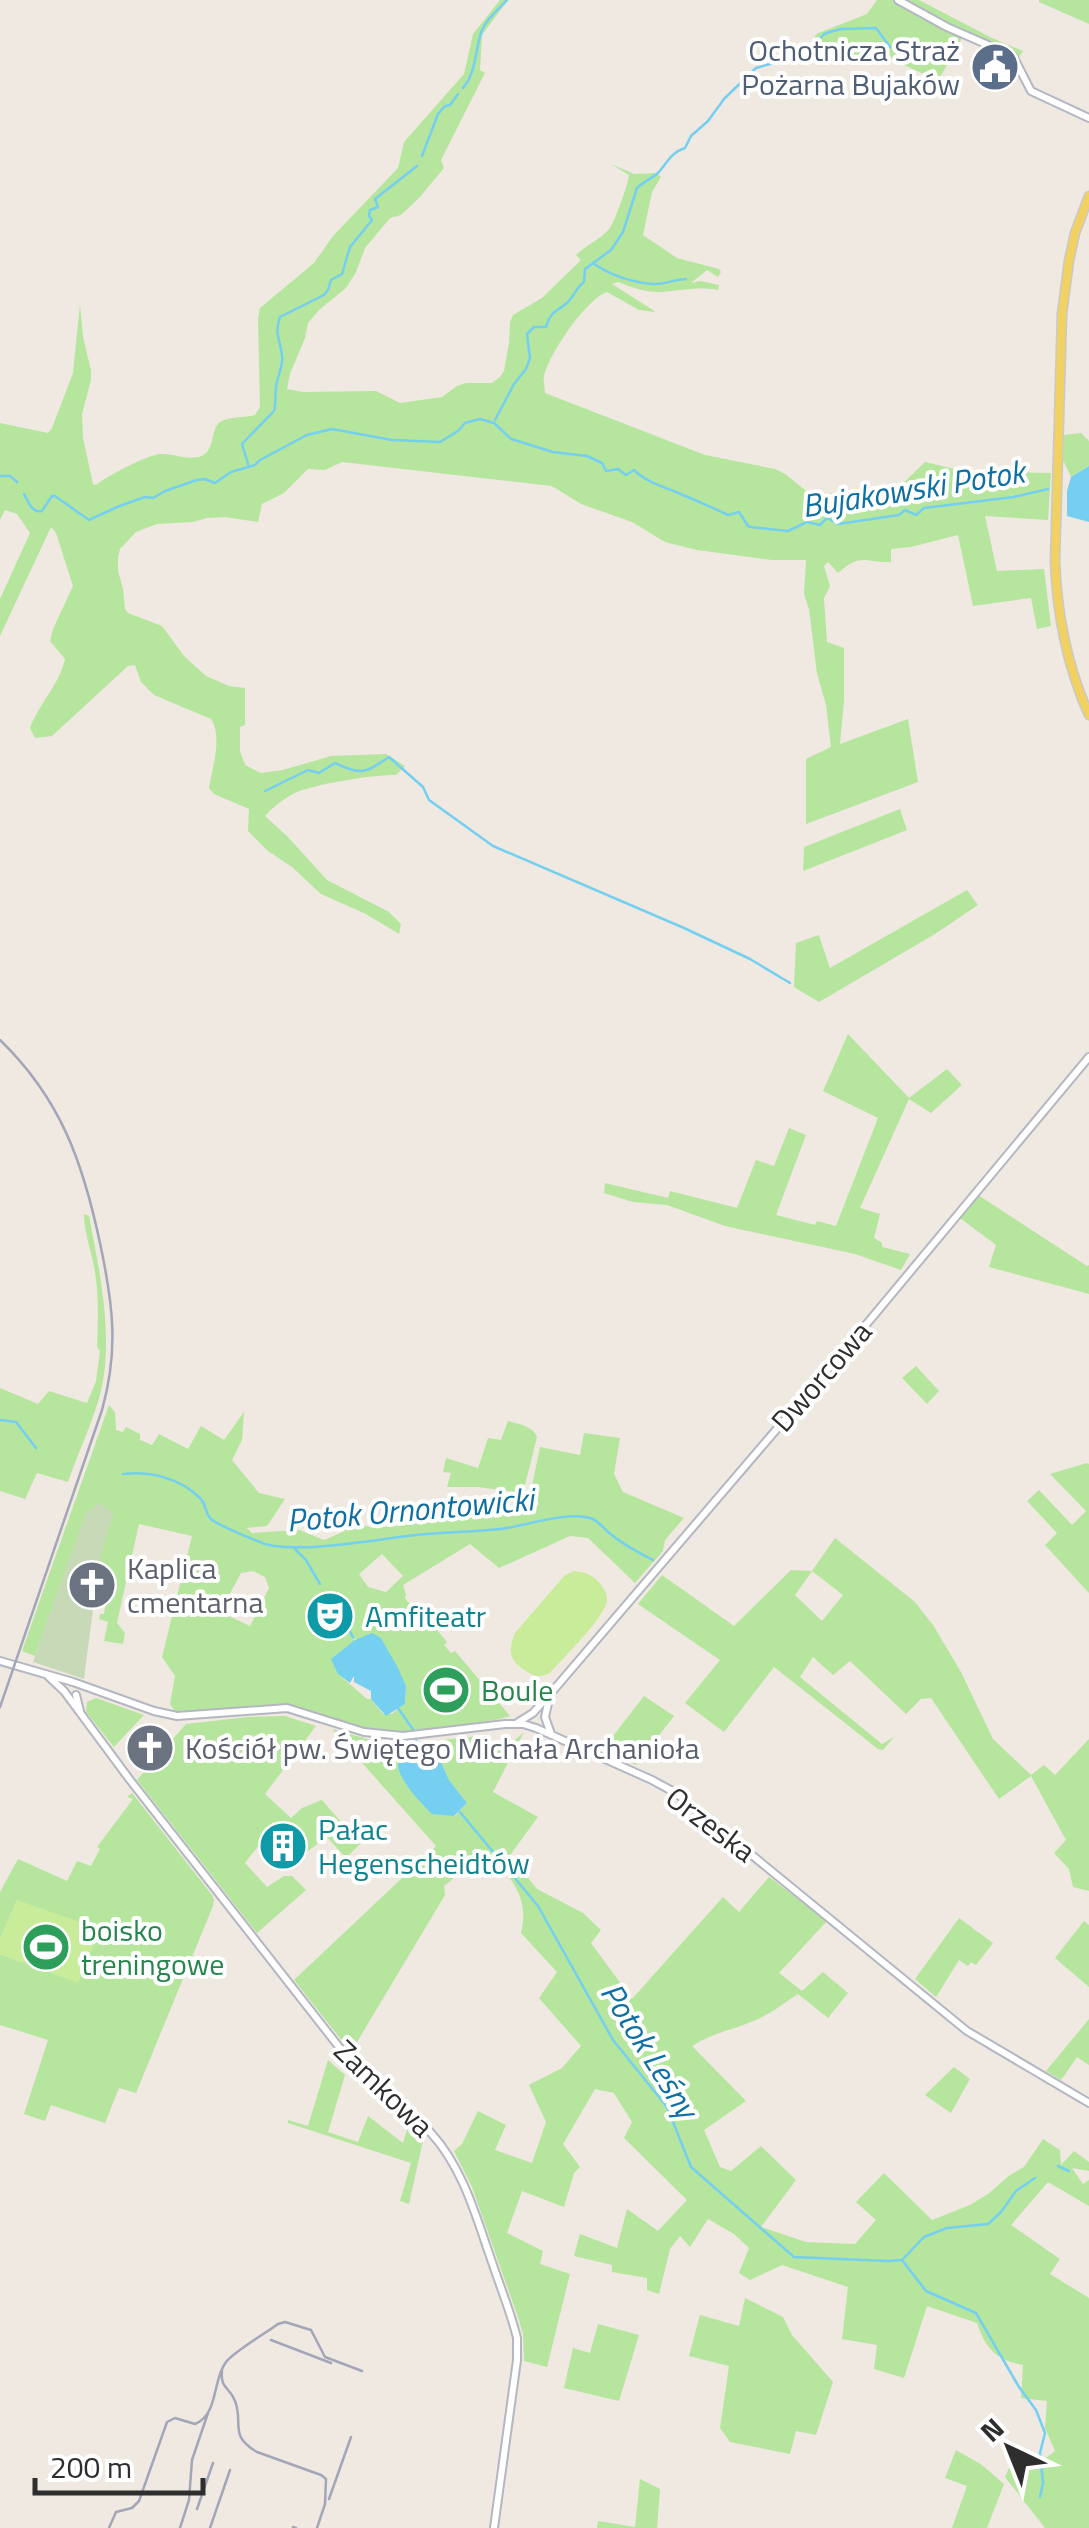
<svg xmlns="http://www.w3.org/2000/svg" width="1089" height="2528" font-family="'Titillium Web',sans-serif">
	<style>
		.green { fill: #b6e59e; fill-rule: evenodd }
		.cemetery { fill: #c8d9b8 }
		.pitch { fill: #c9ec9a }
		.water { fill: #75cff0 }
		.lines { fill: none; stroke-linecap: round; stroke-linejoin: round }
		.stream { stroke: #75cff0; stroke-width: 2.5 }
		.minor-casing { stroke: #b4b7c1; stroke-width: 10 }
		.major-casing { stroke: #c9c9c9; stroke-width: 11 }
		.minor { stroke: #fff; stroke-width: 6 }
		.major { stroke: #f2d163; stroke-width: 8 }
		.rail { stroke: #a3a6b8; stroke-width: 2.5 }
		.labels { text-anchor: middle; dominant-baseline: central; stroke-width: 8; stroke-linejoin: round; paint-order: stroke }
		.service-label { font-size: 30px; fill: #4e5e75; stroke: #fff; text-anchor: end }
		.street-label { font-size: 30px; fill: #2e2e2e; stroke: #fff }
		.worship-label { font-size: 30px; fill: #5b616d; stroke: #fff; text-anchor: start }
		.culture-label { font-size: 30px; fill: #0d838f; stroke: #fff; text-anchor: start }
		.leisure-label { font-size: 30px; fill: #27864d; stroke: #fff; text-anchor: start }
		.water-label { font-size: 32px; font-style: italic; fill: #0d6fa3; stroke: #fff }
	</style>
	<rect width="100%" height="100%" fill="#efe9e1"/>
	<path class="green" d="M 500,0 L 508,0 L 482,35 L 480,70 L 485,73 L 441,160 L 444,168 L 419,198 L 401,215 L 390,218 L 365,248 L 356,272 L 346,288 L 319,310 L 308,323 L 305,338 L 290,374 L 287,389 L 303,392 L 376,391 L 400,403 L 442,397 L 457,386 L 466,383 L 492,383 L 500,377 L 504,371 L 509,343 L 510,322 L 513,315 L 542,298 L 581,260 L 576,255 C 586,245 601,239 609,229 C 614,224 629,182 629,175 L 611,164 L 634,174 L 656,173 L 661,177 L 652,192 L 643,235 L 677,258 L 719,269 L 721,272 L 718,277 L 707,270 L 691,283 L 700,281 L 719,285 L 718,290 C 697,286 680,291 659,292 C 644,292 631,287 618,282 L 612,284 L 656,312 L 639,310 L 607,292 C 586,299 548,355 544,377 C 543,379 545,391 545,393 L 705,455 L 775,469 L 785,474 L 814,497 L 841,491 L 876,496 L 895,491 L 925,462 L 963,471 L 1051,473 L 1048,520 L 985,516 L 997,571 L 1044,569 L 1051,626 L 1037,629 L 1031,598 L 973,606 L 958,535 L 911,547 L 891,549 L 891,562 C 864,563 862,552 838,573 L 828,562 L 824,566 L 830,586 L 824,598 L 827,642 L 844,648 L 844,700 L 840,744 L 908,719 L 918,782 L 806,824 L 806,759 L 831,747 L 826,705 L 817,673 L 809,609 L 804,594 L 806,560 L 772,560 L 697,550 L 665,542 L 632,522 L 581,504 L 552,486 L 342,462 L 325,470 L 308,469 L 284,493 L 262,504 L 258,522 L 225,517 L 207,518 L 193,522 L 157,524 L 136,532 L 120,549 L 118,557 L 118,571 L 123,589 L 125,609 L 128,613 L 162,626 L 184,656 L 206,676 L 229,686 L 245,688 L 245,725 L 240,727 L 240,751 L 245,765 L 261,773 L 283,770 L 331,756 L 386,754 L 405,766 L 396,775 C 372,775 329,782 306,789 C 290,793 275,805 265,816 L 288,837 L 327,880 L 389,912 L 401,924 L 399,934 L 366,914 L 321,894 L 292,867 L 268,851 L 248,831 L 249,809 L 214,794 L 209,788 C 212,768 223,737 211,719 L 154,695 L 141,682 L 135,665 L 128,666 L 52,736 L 35,738 L 30,728 C 39,704 59,685 65,659 L 50,641 L 53,629 L 73,586 L 56,533 L 51,527 L 0,636 L 0,599 L 30,533 L 17,514 L 5,510 L 0,520 L 0,423 L 48,433 L 52,428 L 73,373 L 80,304 L 83,337 L 91,370 L 91,380 L 82,414 L 83,438 L 93,484 L 96,485 C 107,476 145,456 160,454 C 173,453 186,460 199,457 C 215,452 210,434 218,424 C 224,416 246,418 255,415 L 260,407 L 258,319 L 260,308 L 314,263 L 333,236 L 398,168 L 404,142 L 464,74 L 473,34 Z
		M 877,0 L 919,0 L 992,38 L 1023,51 L 1019,57 L 965,33 L 938,81 L 875,51 L 857,62 L 813,40 L 816,34 L 867,14 Z
		M 1039,0 L 1089,0 L 1089,24 L 1039,2 Z
		M 1081,433 L 1089,441 L 1089,466 L 1071,477 L 1063,460 L 1064,435 Z
		M 900,809 L 907,830 L 803,871 L 804,847 Z
		M 967,890 L 978,905 L 935,934 L 819,1002 L 794,987 L 796,943 L 819,935 L 830,968 Z
		M 848,1034 L 909,1098 L 947,1069 L 962,1085 L 931,1113 L 909,1099 L 860,1208 L 880,1214 L 874,1238 L 882,1243 L 882,1247 L 910,1254 L 901,1270 L 855,1254 L 725,1226 L 667,1205 L 633,1202 L 604,1193 L 605,1183 L 668,1198 L 670,1191 L 737,1208 L 756,1160 L 774,1166 L 789,1128 L 806,1135 L 776,1215 L 815,1225 L 817,1221 L 836,1226 L 878,1118 L 823,1091 Z
		M 978,1195 L 1087,1266 L 1089,1265 L 1089,1294 L 989,1267 L 996,1245 L 960,1218 Z
		M 84,1214 L 89,1216 C 99,1268 113,1333 102,1386 C 96,1415 78,1453 68,1482 L 37,1473 L 25,1499 L 0,1491 L 0,1388 L 38,1404 L 49,1391 L 87,1403 L 96,1381 L 100,1351 L 97,1347 C 98,1321 99,1298 95,1272 C 92,1252 84,1234 84,1214 Z
		M 916,1366 L 939,1391 L 927,1404 L 902,1378 Z
		M 109,1405 L 115,1412 L 116,1430 L 123,1432 L 126,1427 L 140,1434 L 140,1440 L 152,1445 L 159,1434 L 188,1449 L 201,1426 L 224,1440 L 244,1412 L 242,1440 L 232,1460 L 259,1493 L 285,1499 L 267,1526 L 247,1528 L 252,1533 L 299,1530 L 324,1540 L 345,1531 L 345,1521 L 374,1528 L 420,1523 L 470,1505 L 529,1514 L 539,1504 L 531,1491 L 540,1447 L 580,1455 L 584,1433 L 620,1438 L 614,1474 L 623,1492 L 684,1518 L 665,1540 L 663,1551 L 635,1583 L 588,1538 L 570,1536 L 499,1568 L 470,1544 L 403,1585 L 406,1594 L 405,1598 L 423,1620 L 427,1618 L 447,1642 L 444,1645 L 451,1653 L 455,1651 L 510,1716 L 495,1720 L 401,1733 L 363,1729 L 288,1704 L 176,1713 L 170,1704 L 175,1676 L 162,1657 L 192,1536 L 139,1524 L 117,1623 L 125,1633 L 123,1644 L 104,1641 L 108,1622 L 99,1619 L 100,1614 L 104,1614 L 110,1577 L 100,1576 L 98,1590 L 95,1589 L 97,1578 L 94,1577 L 86,1514 L 35,1656 L 22,1651 ZM 382,1554 L 403,1576 L 386,1592 L 368,1587 L 359,1574 ZM 253,1571 L 265,1577 L 269,1588 L 250,1626 L 220,1612 L 241,1573 ZM 348,1601 L 352,1609 L 327,1636 L 317,1627 L 319,1624 L 313,1607 ZM 381,1638 L 406,1686 L 405,1703 L 392,1714 L 383,1714 L 371,1699 L 367,1699 L 338,1674 L 355,1639 Z
		M 508,1421 C 518,1424 533,1426 537,1437 L 523,1493 L 478,1487 L 447,1487 L 451,1473 L 443,1472 L 446,1458 L 478,1468 L 488,1438 L 501,1440 Z
		M 1087,1463 L 1089,1464 L 1089,1593 L 1045,1545 L 1057,1533 L 1027,1501 L 1039,1490 L 1072,1525 L 1086,1511 L 1050,1474 Z
		M 835,1538 L 915,1602 L 933,1625 L 961,1672 L 993,1739 L 1031,1775 L 1044,1765 L 1055,1775 L 1089,1739 L 1089,1891 L 1073,1887 L 1069,1869 L 1054,1853 L 1066,1840 L 1031,1776 L 999,1799 L 931,1698 L 921,1699 L 906,1714 L 850,1661 L 833,1675 L 813,1657 L 800,1677 L 882,1744 L 894,1737 L 883,1750 L 878,1749 L 774,1667 L 724,1732 L 685,1703 L 720,1660 L 638,1604 L 662,1575 L 734,1626 L 791,1570 L 812,1571 ZM 812,1571 L 843,1595 L 822,1621 L 795,1595 Z
		M 644,1696 L 674,1716 L 636,1765 L 603,1749 Z
		M 96,1698 L 144,1715 L 114,1747 L 86,1712 L 87,1702 Z
		M 285,1716 L 316,1726 L 265,1794 L 291,1818 L 302,1808 L 322,1800 L 360,1844 L 346,1858 L 327,1837 L 304,1854 L 295,1835 L 281,1822 L 266,1836 L 245,1863 L 267,1887 L 284,1876 L 292,1876 L 306,1890 L 257,1933 L 137,1780 L 186,1724 L 248,1717 Z
		M 332,1729 L 378,1742 L 417,1743 L 478,1736 L 508,1755 L 515,1740 L 524,1732 L 493,1792 L 538,1817 L 510,1855 L 537,1889 L 583,1913 L 601,1930 L 591,1943 L 632,1999 L 723,1897 L 739,1912 L 769,1877 L 827,1921 L 779,1973 L 802,1991 L 823,1972 L 848,1993 L 828,2018 L 798,1994 C 786,2001 775,2011 762,2017 C 739,2029 713,2032 692,2046 L 746,2101 L 704,2130 L 720,2167 L 731,2171 L 761,2146 L 796,2180 L 761,2227 L 806,2242 L 855,2244 L 876,2220 L 856,2202 L 884,2173 L 932,2220 L 970,2205 L 988,2194 L 1010,2175 L 1024,2167 L 1043,2139 L 1060,2150 L 1061,2165 L 1074,2151 L 1089,2162 L 1089,2171 L 1072,2168 L 1083,2184 L 1089,2180 L 1089,2206 L 1048,2182 L 1011,2225 L 1060,2259 L 1050,2274 L 1089,2298 L 1089,2528 L 1045,2528 L 1005,2477 L 1014,2457 L 1033,2468 L 1055,2451 L 1045,2428 L 1047,2401 L 1021,2398 L 1023,2365 C 996,2360 986,2349 977,2323 L 927,2306 L 904,2378 L 874,2369 L 877,2345 L 842,2339 L 848,2287 L 782,2265 L 750,2280 L 739,2273 L 749,2248 L 734,2234 L 708,2219 L 690,2247 L 680,2236 L 670,2249 L 659,2294 L 647,2290 L 647,2278 L 612,2272 L 612,2265 L 574,2256 L 580,2234 L 617,2248 L 627,2209 L 658,2231 L 687,2200 L 624,2138 L 632,2122 L 614,2093 L 595,2089 L 563,2144 L 580,2167 L 574,2173 L 564,2207 L 522,2191 L 507,2233 L 543,2251 L 540,2264 L 570,2274 L 547,2367 L 524,2361 L 523,2334 L 519,2320 L 472,2187 L 454,2151 L 462,2144 L 478,2111 L 506,2125 L 495,2150 L 532,2163 L 546,2122 L 529,2085 L 562,2068 L 581,2046 L 539,1998 L 557,1972 L 521,1933 C 530,1895 510,1879 488,1851 L 444,1886 L 445,1895 L 351,2052 L 294,1980 L 436,1846 ZM 439,1758 L 449,1780 L 467,1803 L 455,1816 L 448,1814 Z
		M 132,1793 L 212,1895 L 214,1900 L 213,1906 L 136,2093 L 119,2088 L 105,2123 L 51,2105 L 45,2121 L 24,2114 L 48,2040 L 0,2025 L 0,1954 L 78,1982 L 17,1900 L 0,1939 L 0,1892 L 18,1859 L 67,1881 L 77,1861 L 91,1866 L 100,1849 L 97,1847 L 133,1799 L 127,1797 Z
		M 959,1918 L 993,1943 L 976,1965 L 971,1962 L 968,1966 L 959,1960 L 936,1997 L 915,1979 Z
		M 1084,1921 L 1089,1925 L 1089,1987 L 1055,1958 Z
		M 1089,2019 L 1089,2065 L 1077,2057 L 1061,2080 L 1046,2071 Z
		M 328,2060 L 345,2075 L 328,2132 L 358,2142 L 368,2116 L 403,2143 L 409,2123 L 424,2136 L 409,2204 L 400,2201 L 411,2163 L 288,2123 L 288,2120 L 308,2126 Z
		M 954,2067 L 970,2079 L 951,2113 L 925,2095 Z
		M 745,2298 L 783,2317 L 792,2335 L 833,2382 L 816,2435 L 796,2431 L 790,2454 L 730,2442 L 720,2428 L 729,2366 L 689,2356 L 700,2315 L 739,2326 Z
		M 598,2324 L 639,2335 L 619,2401 L 564,2388 L 573,2348 L 590,2353 Z
		M 956,2450 L 982,2465 L 1004,2484 L 987,2528 L 952,2528 L 967,2486 L 945,2478 Z
		M 640,2479 L 660,2489 L 657,2528 L 597,2528 L 598,2521 L 635,2527 Z"/>
	<path class="cemetery" d="M 99,1503 L 114,1513 L 113,1515 L 95,1576 L 97,1578 L 84,1679 L 33,1662 L 86,1513 Z"/>
	<path class="pitch" d="M 574,1571 C 586,1572 594,1575 601,1585 C 604,1588 607,1595 607,1599 C 608,1615 562,1659 550,1673 L 538,1677 C 516,1667 504,1658 515,1633 L 565,1575 Z
		M 17,1900 L 100,1929 L 78,1983 L 0,1954 L 0,1939 Z"/>
	<path class="water" d="M 1089,466 L 1089,522 L 1067,516 L 1067,491 L 1071,477 Z
		M 372,1633 L 381,1638 L 398,1668 L 406,1686 L 405,1704 L 386,1716 L 371,1699 L 371,1691 L 354,1682 L 354,1676 L 350,1683 L 338,1674 L 331,1659 L 355,1640 Z
		M 428,1749 L 439,1758 L 449,1780 L 467,1803 L 454,1816 L 432,1814 C 412,1794 369,1749 428,1749 Z"/>
	<g class="lines">
		<path class="stream" d="M 463,88 C 476,73 475,52 481,33 C 485,20 498,10 507,0
			M 422,156 L 438,114 L 445,106 L 450,105 L 458,94
			M 593,263 C 609,275 634,283 654,284 C 664,285 675,279 686,279
			M 495,420 L 514,384 L 526,369 L 530,358 L 527,334 L 534,327 L 546,327 C 552,309 556,313 568,302 C 574,296 576,288 584,282 L 585,269 L 611,250 L 623,232 L 637,188 C 644,181 653,178 659,172 C 668,161 672,152 685,148 L 691,136 L 708,121 L 724,99 L 756,68 L 806,54 L 824,34 L 830,32 L 841,29 L 876,28 L 890,47
			M 249,467 L 242,444 L 274,411 C 276,403 275,395 276,387 C 277,376 284,366 282,355 C 280,338 274,335 280,317 L 324,295 L 328,290 L 331,280 L 342,274 L 350,247 L 372,220 L 369,216 L 370,210 L 378,207 L 375,199 L 417,166
			M 0,476 L 10,476 L 17,482
			M 24,494 C 29,502 31,513 42,511 L 52,496 L 55,496 L 89,520 L 117,507 L 145,497 L 153,498 L 165,491 L 197,480 L 205,479 L 215,483 L 231,472 L 255,465 L 260,460 L 307,435 L 332,429 L 392,440 L 440,442 L 458,431 L 465,423 L 480,419 L 494,423 L 511,439 L 553,452 L 587,456 L 602,463 L 606,471 L 618,469 L 626,475 L 634,470 C 645,481 661,486 676,492 C 693,499 711,507 728,515 L 739,512 L 748,526 L 751,527 L 788,531 L 807,522 L 820,525 L 827,518 L 838,524 L 899,515 L 905,510 L 916,515 L 924,508 L 1014,497 L 1048,489
			M 265,791 L 308,770 L 319,773 L 335,763 C 362,776 365,773 389,757 L 423,787 L 429,800 L 493,846 L 684,928 L 750,959 L 790,983
			M 0,1420 L 16,1422 L 36,1448
			M 123,1474 C 150,1471 180,1478 200,1498 C 206,1504 205,1512 210,1518 C 214,1524 257,1541 265,1544 C 299,1554 378,1539 416,1535 C 444,1532 472,1532 500,1529 C 526,1526 566,1511 590,1518 C 599,1521 601,1526 608,1532 C 622,1544 637,1552 653,1560
			M 295,1549 L 306,1560 L 320,1584
			M 326,1593 L 327,1594
			M 346,1625 L 353,1637
			M 398,1708 L 414,1731
			M 416,1740 L 418,1749
			M 460,1812 L 538,1906 L 613,2040 L 667,2107 L 691,2167 L 794,2257 L 887,2261 L 902,2260 L 926,2291 L 976,2313 L 1019,2387 L 1036,2410 L 1045,2433 L 1040,2453 L 1043,2483 L 1040,2497
			M 1058,2166 L 1069,2171
			M 903,2259 L 924,2237 L 947,2228 L 988,2224 L 1001,2212 L 1016,2191 L 1035,2178"/>
		<g class="minor-casing">
			<path id="minor" d="M 898,0 L 947,27 L 1013,56 L 1031,91 L 1089,118
				M 0,1661 L 73,1682 L 154,1711 L 177,1716 L 287,1708 L 364,1732 L 403,1736 L 505,1724 L 523,1724 L 536,1728 L 652,1780 L 676,1793 L 967,2031 L 1089,2103
				M 48,1676 L 64,1691 L 130,1780 L 350,2061 C 375,2090 407,2106 431,2133 C 464,2169 477,2220 493,2265 C 501,2289 511,2313 517,2338 L 517,2360 L 494,2528
				M 76,1695 L 80,1711
				M 549,1699 L 545,1717 L 551,1734
				M 517,1723 L 533,1713 L 551,1693 L 870,1320 L 1089,1057"/>
		</g>
		<g class="major-casing">
			<path id="major" d="M 1089,196 L 1075,233 L 1069,261 L 1062,314 L 1055,561 C 1057,615 1067,666 1089,715"/>
		</g>
		<use href="#minor" class="minor"/>
		<use href="#major" class="major"/>
		<path class="rail" d="M 0,1040 C 61,1099 83,1163 100,1243 C 113,1304 119,1350 102,1410 L 0,1707
			M 271,2340 L 331,2363
			M 222,2371 C 220,2389 230,2387 235,2401 C 244,2424 228,2435 257,2452 L 321,2475 L 326,2479 L 325,2504 L 317,2528
			M 329,2499 L 351,2437
			M 197,2509 L 213,2463
			M 293,2527 L 296,2528
			M 109,2528 L 116,2512 L 132,2508 L 139,2501 L 167,2422 L 175,2418 L 195,2424 C 219,2414 212,2380 226,2362 C 235,2351 266,2333 278,2324 L 285,2322 L 311,2330 L 325,2357 L 362,2371
			M 180,2528 L 189,2500 L 192,2460 L 208,2413
			M 210,2528 L 230,2470"/>
	</g>
	<defs>
		<g id="civic-disc" transform="scale(2.5)"><circle r="9.5" fill="#5c6f8a" stroke="#fff"/><path d="M-.6-6.5H3V-4.5H.6V-3L4-1V1h2V6H-6V1h2V-1L-.6-3ZM-1.2 2.5V6h2.4V2.5Z" fill="#fff"/></g>
		<g id="church-disc" transform="scale(2.5)"><circle r="9.5" fill="#6b7280" stroke="#fff"/><path d="M-1.2-6h2.4v3.5h3.3v2.4h-3.3V6h-2.4V-.1h-3.3v-2.4h3.3Z" fill="#fff"/></g>
		<g id="theatre-disc" transform="scale(2.5)"><circle r="9.5" fill="#0f9aa8" stroke="#fff"/><path d="M-5-5.5Q0-4 5-5.5V0Q5 5 0 6Q-5 5-5 0ZM-3.3-2.5H-1v1.5H-3.3ZM1-2.5H3.3v1.5H1ZM-2.8 1Q0 5.5 2.8 1Z" fill="#fff"/></g>
		<g id="stadium-disc" transform="scale(2.5)"><circle r="9.5" fill="#2e9e5b" stroke="#fff"/><path d="M0-5a6.5 5 0 1 0 0 10a6.5 5 0 1 0 0-10ZM-3.5-1.8h7v3.6h-7Z" fill="#fff"/></g>
		<g id="building-disc" transform="scale(2.5)"><circle r="9.5" fill="#0f9aa8" stroke="#fff"/><path d="M-4-6H4V6H1V3H-1V6H-4ZM-2.5-4.3h1.7v1.8h-1.7ZM.8-4.3h1.7v1.8H.8ZM-2.5-1h1.7V.8h-1.7ZM.8-1h1.7V.8H.8Z" fill="#fff"/></g>
	</defs>
	<g fill-rule="evenodd">
		<use href="#civic-disc" x="995" y="67"/>
		<use href="#church-disc" x="92" y="1585"/>
		<use href="#theatre-disc" x="330" y="1616"/>
		<use href="#stadium-disc" x="446" y="1690"/>
		<use href="#church-disc" x="150" y="1748"/>
		<use href="#building-disc" x="283" y="1846"/>
		<use href="#stadium-disc" x="46" y="1947"/>
	</g>
	<g class="labels">
		<g class="service-label">
			<text x="960" y="50">Ochotnicza Straż<tspan x="960" dy="34">Pożarna Bujaków</tspan></text>
		</g>
		<g class="street-label">
			<text transform="translate(821 1376) rotate(-49)">Dworcowa</text>
			<text transform="translate(711 1824) rotate(37)">Orzeska</text>
			<text transform="translate(384 2088) rotate(44)">Zamkowa</text>
		</g>
		<g class="worship-label">
			<text x="127" y="1568">Kaplica<tspan x="127" dy="34">cmentarna</tspan></text>
			<text x="185" y="1748">Kościół pw. Świętego Michała Archanioła</text>
		</g>
		<g class="culture-label">
			<text x="365" y="1616">Amfiteatr</text>
			<text x="318" y="1829">Pałac<tspan x="318" dy="34">Hegenscheidtów</tspan></text>
		</g>
		<g class="leisure-label">
			<text x="481" y="1690">Boule</text>
			<text x="81" y="1930">boisko<tspan x="81" dy="34">treningowe</tspan></text>
		</g>
		<g class="water-label">
			<text transform="translate(913 488) rotate(-9)">Bujakowski Potok</text>
			<text transform="translate(410 1509) rotate(-5)">Potok Ornontowicki</text>
			<text transform="translate(650 2050) rotate(58)">Potok Leśny</text>
		</g>
	</g>
	<g transform="translate(1009 2448) rotate(317)" stroke="#ffffff" stroke-width="8" paint-order="stroke">
	<path d="M0-8L18 38L0 25L-18 38Z" fill="#2e2e2e"/>
	<text y="-15" font-size="28" font-weight="bold" text-anchor="middle" fill="#2e2e2e">N</text>
	</g>
	<path d="M35 2478v15h168v-15" fill="none" stroke="#2e2e2e" stroke-width="5"/>
	<text x="50" y="2478" font-size="30" fill="#2e2e2e" stroke="#ffffff" stroke-width="8" paint-order="stroke">200 m</text>
</svg>
